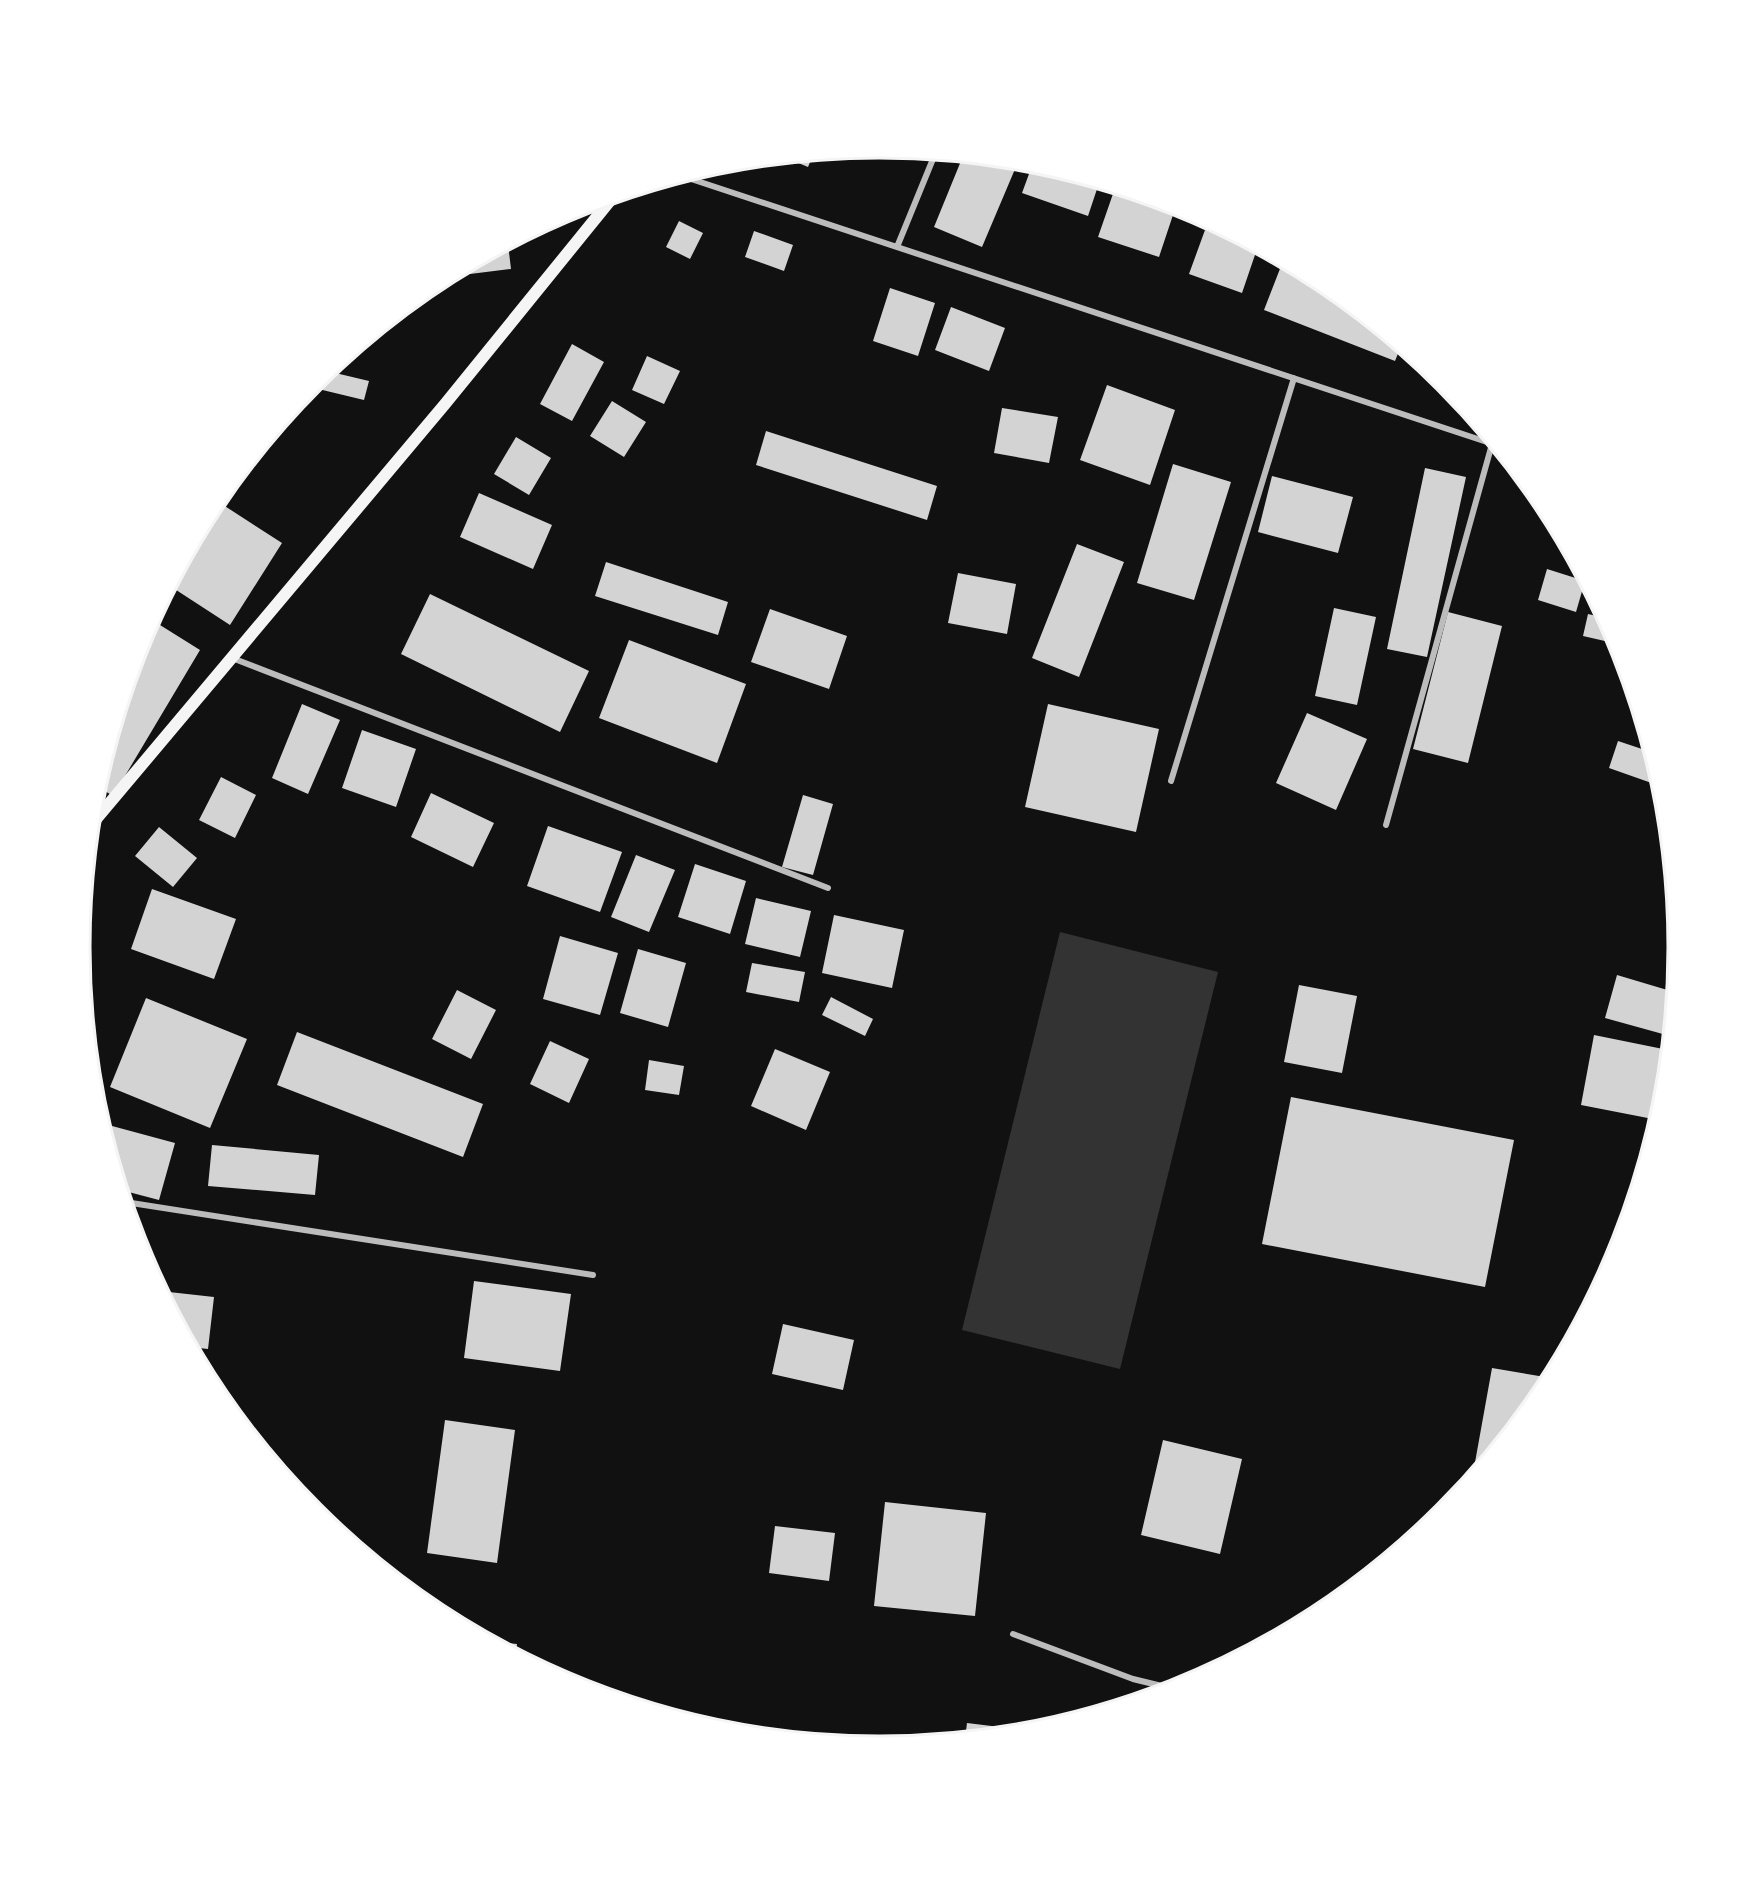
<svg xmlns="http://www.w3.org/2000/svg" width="1758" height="1895" font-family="'Source Serif 4',serif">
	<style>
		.water { fill: #333 }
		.building { fill: #d3d3d3 }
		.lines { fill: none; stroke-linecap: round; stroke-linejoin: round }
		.minor { stroke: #bcbcbc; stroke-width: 6 }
		.secondary { stroke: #f5f5f5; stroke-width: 12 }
		.rim { fill: none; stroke: #f5f5f5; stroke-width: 3 }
	</style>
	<rect width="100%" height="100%" fill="#111"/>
	<path class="water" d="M 1060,932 L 1218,972 L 1120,1369 L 962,1330 Z"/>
	<path class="building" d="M 813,155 L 808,167 L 784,157 Z
		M 963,156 L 1018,162 L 982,247 L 934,227 Z
		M 1033,163 L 1099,183 L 1088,216 L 1022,193 Z
		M 1115,188 L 1176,206 L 1159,257 L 1098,237 Z
		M 679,221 L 703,233 L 690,259 L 666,247 Z
		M 1205,230 L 1257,249 L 1242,293 L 1189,274 Z
		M 754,231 L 793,245 L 784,271 L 745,257 Z
		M 508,244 L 511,269 L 446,277 Z
		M 1283,261 L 1323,283 L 1401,346 L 1395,361 L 1264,310 Z
		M 890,288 L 935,303 L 918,356 L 873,341 Z
		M 951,307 L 1005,328 L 989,371 L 935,350 Z
		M 572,344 L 604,362 L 572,421 L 540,404 Z
		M 647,356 L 680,371 L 664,404 L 632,390 Z
		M 327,371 L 369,381 L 364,400 L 310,387 Z
		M 1107,385 L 1175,410 L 1150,485 L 1080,460 Z
		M 612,401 L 646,422 L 624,457 L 590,436 Z
		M 1002,408 L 1058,417 L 1049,463 L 994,453 Z
		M 766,431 L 937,486 L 927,520 L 756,465 Z
		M 516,437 L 551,458 L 529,495 L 494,474 Z
		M 1173,464 L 1231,482 L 1194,600 L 1137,583 Z
		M 1425,468 L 1466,477 L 1427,657 L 1387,649 Z
		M 1272,476 L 1353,497 L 1338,553 L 1258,532 Z
		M 479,493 L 552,525 L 533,569 L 460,537 Z
		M 217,501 L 282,543 L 230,625 L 170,586 Z
		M 1077,544 L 1124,562 L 1079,677 L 1032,658 Z
		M 606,562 L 728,602 L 718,635 L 595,596 Z
		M 1547,569 L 1585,581 L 1576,612 L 1538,600 Z
		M 958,573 L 1016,584 L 1007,634 L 948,623 Z
		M 430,594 L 589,671 L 560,732 L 401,654 Z
		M 1334,608 L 1376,617 L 1357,705 L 1315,696 Z
		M 770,609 L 847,636 L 829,689 L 751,662 Z
		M 1448,612 L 1502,626 L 1468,763 L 1413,749 Z
		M 1588,614 L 1605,618 L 1618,644 L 1583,636 Z
		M 152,620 L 200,650 L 113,796 L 97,786 L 140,641 Z
		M 629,640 L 746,684 L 717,763 L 599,718 Z
		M 302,704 L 340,720 L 308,794 L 272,778 Z
		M 1048,704 L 1159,729 L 1136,832 L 1025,807 Z
		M 1307,713 L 1367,739 L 1336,810 L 1276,783 Z
		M 362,730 L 416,749 L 396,807 L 342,788 Z
		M 1618,741 L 1651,752 L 1660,786 L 1609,768 Z
		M 221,777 L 256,795 L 235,838 L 199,820 Z
		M 431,793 L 494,823 L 473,867 L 411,837 Z
		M 803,795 L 833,804 L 813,875 L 782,867 Z
		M 548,826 L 622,852 L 600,912 L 527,886 Z
		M 159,827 L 197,858 L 173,887 L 135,856 Z
		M 636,855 L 675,870 L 649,932 L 611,917 Z
		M 695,864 L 746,881 L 730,934 L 678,917 Z
		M 152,889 L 236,919 L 214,979 L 131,949 Z
		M 756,898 L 811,911 L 800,957 L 745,944 Z
		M 834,915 L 904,930 L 892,988 L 822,973 Z
		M 560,936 L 618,953 L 600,1015 L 543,999 Z
		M 638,949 L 686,963 L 668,1027 L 620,1013 Z
		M 752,963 L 805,972 L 799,1002 L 746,992 Z
		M 1617,975 L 1674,992 L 1670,1036 L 1605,1018 Z
		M 1299,985 L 1357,996 L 1342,1073 L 1284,1062 Z
		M 457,990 L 496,1010 L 471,1059 L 432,1039 Z
		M 831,997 L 873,1019 L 865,1036 L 822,1015 Z
		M 146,998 L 247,1039 L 210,1128 L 110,1087 Z
		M 297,1032 L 483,1104 L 463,1157 L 277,1085 Z
		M 1594,1035 L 1668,1050 L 1663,1104 L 1658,1120 L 1581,1105 Z
		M 550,1041 L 589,1059 L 569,1103 L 530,1084 Z
		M 775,1049 L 830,1072 L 806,1130 L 751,1106 Z
		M 649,1060 L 684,1066 L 679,1095 L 645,1090 Z
		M 1291,1097 L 1514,1140 L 1485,1287 L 1262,1244 Z
		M 101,1123 L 175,1143 L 159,1200 L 121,1190 Z
		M 212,1145 L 319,1155 L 315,1195 L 208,1186 Z
		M 474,1281 L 571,1294 L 560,1371 L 464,1358 Z
		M 160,1291 L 214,1297 L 208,1349 L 190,1347 Z
		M 783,1324 L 854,1340 L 843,1390 L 772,1374 Z
		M 1492,1368 L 1551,1378 L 1544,1392 L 1472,1479 Z
		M 445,1420 L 515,1430 L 497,1563 L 427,1553 Z
		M 1163,1440 L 1242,1459 L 1220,1554 L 1141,1535 Z
		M 885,1502 L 986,1513 L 975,1616 L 874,1606 Z
		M 775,1526 L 835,1533 L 829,1581 L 769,1573 Z
		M 488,1641 L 517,1644 L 516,1655 Z
		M 967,1723 L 1000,1727 L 999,1735 L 965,1739 Z"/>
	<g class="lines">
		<path class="minor" d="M 682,176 L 1496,445
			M 897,247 L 935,154
			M 232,658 L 828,888
			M 1171,781 L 1294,378
			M 1386,825 L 1492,444
			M 125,1202 L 593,1275
			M 1013,1634 L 1133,1679 L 1174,1689"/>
		<path class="secondary" d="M 92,824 L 445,404 L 613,197"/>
	</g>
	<path d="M0 0H1758V1895H0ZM90 947a789 789 0 1 1 1578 0a789 789 0 1 1-1578 0Z" fill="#fff" fill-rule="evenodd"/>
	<path class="rim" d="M90 947a789 789 0 1 1 1578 0a789 789 0 1 1-1578 0Z"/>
</svg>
